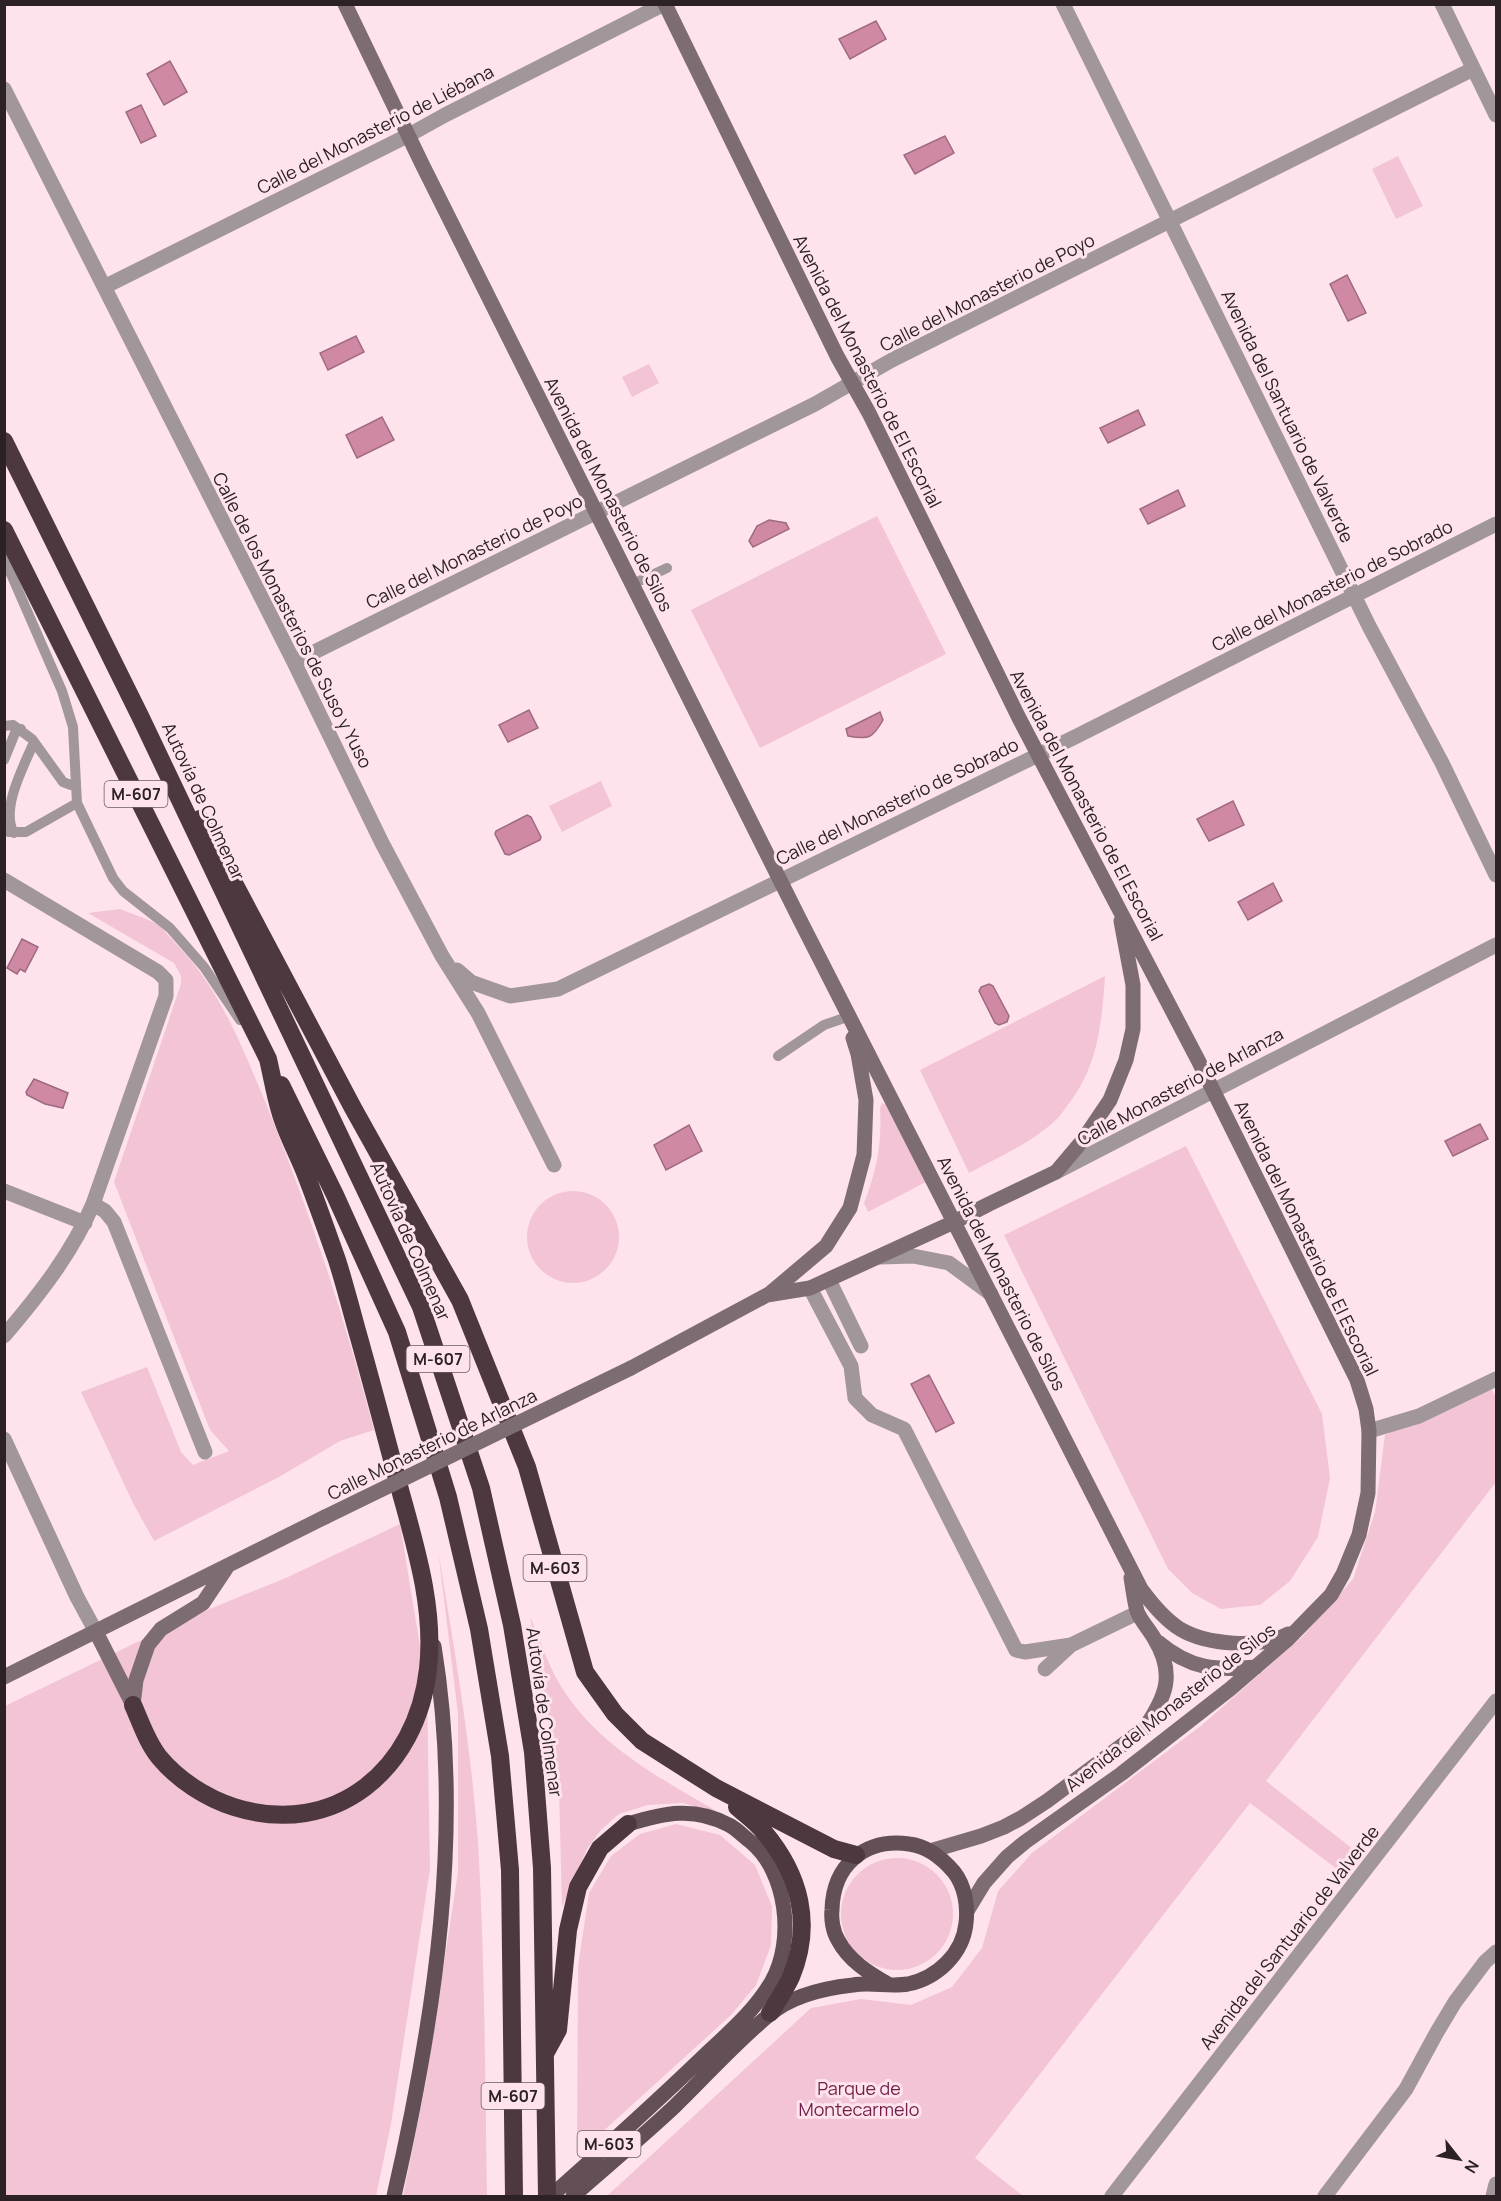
<svg xmlns="http://www.w3.org/2000/svg" width="1501" height="2201" font-family="Manrope,sans-serif">
	<style>
		.green { fill: #f2c4d6 }
		.water { fill: #cf89a5; stroke: #9e6a7f; stroke-width: 1.5 }
		.lines { fill: none; stroke-linecap: round; stroke-linejoin: round }
		.lane { stroke: #a1969a; stroke-width: 10 }
		.street { stroke: #a1969a; stroke-width: 15 }
		.secondary { stroke: #7d6d73; stroke-width: 15 }
		.primary { stroke: #635057; stroke-width: 15 }
		.highway { stroke: #4d3840; stroke-width: 18 }
		.secondary-bridge { stroke: #7d6d73; stroke-width: 15 }
		.labels { text-anchor: middle; dominant-baseline: central; stroke-width: 6; stroke-linejoin: round; paint-order: stroke }
		.shield { fill: #fee3ed; stroke: #6b5c62; stroke-width: 1.5 }
		.shield-label { font-size: 16px; font-weight: bold; fill: #2c2226 }
		.street-label { font-size: 18px; fill: #2c2226; stroke: #fee3ed }
		.park-label { font-size: 18px; fill: #711f48; stroke: #fee3ed }
	</style>
	<rect width="100%" height="100%" fill="#fee3ed"/>
	<path class="green" d="M 1398,156 L 1423,206 L 1396,219 L 1372,169 Z
		M 649,364 L 659,383 L 632,397 L 622,377 Z
		M 877,516 L 946,654 L 760,748 L 691,610 Z
		M 601,781 L 612,806 L 562,832 L 549,806 Z
		M 120,909 C 132,914 147,918 158,925 C 165,930 171,939 177,945 C 221,990 243,1049 267,1106 C 310,1212 345,1319 374,1430 L 340,1441 L 279,1477 L 154,1541 L 133,1503 L 81,1392 L 147,1367 L 181,1452 L 193,1465 L 229,1451 L 210,1430 L 114,1182 L 181,984 L 181,976 L 174,963 L 88,913 Z
		M 1105,976 C 1102,1022 1098,1065 1070,1102 C 1065,1108 1061,1115 1056,1120 C 1031,1143 999,1157 969,1173 L 920,1070 Z
		M 882,1103 L 888,1105 L 926,1182 L 868,1212 L 864,1203 C 877,1170 882,1143 880,1108 Z
		M 1186,1146 L 1322,1414 L 1330,1478 L 1318,1537 L 1290,1581 L 1260,1605 L 1221,1609 L 1192,1593 L 1168,1569 L 1004,1235 Z
		M527 1237a46 46 0 1 1 92 0a46 46 0 1 1-92 0Z
		M 1490,1385 L 1496,1398 L 1496,1482 L 1266,1781 L 1358,1853 L 1342,1873 L 1250,1803 L 975,2158 L 1023,2196 L 607,2196 L 811,2008 L 861,1999 L 911,2005 L 952,1987 L 982,1948 L 998,1891 L 1032,1853 L 1202,1725 L 1303,1636 L 1353,1579 L 1375,1512 L 1385,1435 Z
		M 400,1524 L 427,1689 L 430,1869 L 391,2124 L 376,2196 L 5,2196 L 5,1706 L 183,1620 L 288,1577 Z
		M 438,1550 C 454,1647 471,1744 478,1842 C 485,1960 485,2079 487,2196 L 403,2196 L 426,2081 L 458,1872 L 458,1714 Z
		M 530,1617 C 540,1639 549,1668 562,1688 C 600,1748 664,1780 723,1815 L 683,1803 L 648,1805 L 619,1814 L 601,1830 L 587,1849 L 562,1907 L 559,1789 Z
		M 676,1824 L 720,1835 L 755,1865 L 772,1906 L 771,1945 L 756,1985 L 731,2015 L 577,2155 L 578,1966 L 589,1893 L 611,1856 L 640,1834 Z
		M841 1914a56 56 0 1 1 112 0a56 56 0 1 1-112 0Z"/>
	<path class="water" d="M 876,21 L 886,39 L 850,59 L 839,39 Z
		M 170,61 L 187,92 L 164,105 L 147,74 Z
		M 141,105 L 156,136 L 141,143 L 126,112 Z
		M 945,136 L 954,153 L 915,174 L 904,155 Z
		M 1347,275 L 1366,313 L 1348,321 L 1330,284 Z
		M 356,336 L 364,352 L 328,370 L 320,353 Z
		M 1138,410 L 1145,425 L 1108,443 L 1100,428 Z
		M 382,417 L 394,440 L 357,458 L 346,435 Z
		M 1178,490 L 1185,506 L 1148,524 L 1140,509 Z
		M 769,520 L 786,523 L 789,529 L 753,547 L 749,541 L 757,526 Z
		M 529,710 L 538,728 L 508,742 L 499,725 Z
		M 880,712 L 883,720 C 873,738 869,740 848,736 L 846,729 Z
		M 1233,801 L 1244,825 L 1209,841 L 1197,819 Z
		M 527,815 L 531,817 L 541,837 L 540,840 L 509,855 L 505,854 L 495,834 L 496,831 Z
		M 1273,883 L 1282,901 L 1248,920 L 1238,902 Z
		M 22,939 L 38,947 L 25,972 L 20,969 L 17,974 L 7,968 Z
		M 989,984 L 993,986 L 1009,1016 L 1007,1022 L 999,1025 L 995,1023 L 979,991 L 981,987 Z
		M 34,1079 L 68,1093 L 63,1108 L 45,1104 L 27,1095 L 26,1092 Z
		M 1480,1124 L 1488,1139 L 1453,1156 L 1445,1141 Z
		M 689,1125 L 702,1151 L 666,1170 L 654,1145 Z
		M 929,1375 L 954,1423 L 936,1432 L 911,1384 Z"/>
	<g class="lines">
		<path class="lane" d="M 4,558 L 62,691 L 73,727 L 77,803 L 113,878 L 123,891 L 170,928 L 204,967 L 240,1020
			M 633,584 L 667,568
			M 4,726 L 13,725 L 32,739 L 63,782 L 71,785 L 76,783
			M 4,760 L 15,733 L 21,729
			M 8,832 L 26,832 L 77,803
			M 14,833 C 0,809 24,766 34,742
			M 778,1056 L 824,1025 L 847,1017"/>
		<path class="street" d="M 1063,4 L 1369,626 L 1442,763 L 1496,875
			M 1442,4 L 1496,115
			M 4,89 L 294,662 L 382,843 L 442,956 L 478,1013 L 554,1165
			M 104,287 L 409,135 L 445,115 L 664,4
			M 294,662 L 815,404 L 892,360 L 1473,69
			M 4,880 L 158,972 L 166,980 L 166,996 L 93,1204 C 72,1253 39,1295 4,1336
			M 457,970 L 471,982 L 510,996 L 558,989 L 1077,736 L 1496,524
			M 1056,1172 L 1496,945
			M 4,1191 L 85,1223
			M 93,1204 L 105,1211 L 114,1222 L 205,1452
			M 880,1257 L 913,1256 L 949,1263 L 991,1294
			M 829,1280 L 861,1346
			M 810,1288 L 851,1366 L 855,1398 L 872,1415 L 904,1429 L 1016,1650 L 1025,1652 L 1071,1645
			M 1369,1431 L 1419,1416 L 1496,1379
			M 4,1439 L 77,1597 L 96,1632
			M 1045,1669 L 1071,1645 L 1137,1613
			M 1112,2196 L 1496,1701
			M 1325,2196 L 1406,2089 L 1437,2032 L 1455,2002 L 1485,1962 L 1496,1952
			M 1493,2196 L 1496,2184"/>
		<path class="secondary" d="M 345,4 L 422,164 L 800,920 L 1141,1589 C 1152,1604 1164,1619 1180,1629 C 1207,1645 1260,1649 1288,1634
			M 665,4 L 837,356 L 869,413 L 1019,718 L 1198,1060 L 1357,1380 L 1366,1409 L 1369,1431 L 1368,1493 L 1359,1535 L 1343,1574 L 1331,1595 L 1288,1639 L 1230,1689 L 1121,1774 L 1025,1842 L 1007,1857 L 984,1883 L 967,1911
			M 768,1295 L 826,1246 L 850,1208 L 864,1155 L 866,1100 L 858,1054 L 853,1038
			M 631,1368 L 767,1295 L 810,1288 L 954,1222 L 989,1204 L 1056,1172 L 1083,1140 L 1110,1100 L 1126,1060 L 1133,1029 L 1133,985 L 1121,921
			M 96,1632 L 133,1705
			M 1158,1642 C 1190,1669 1216,1671 1256,1667
			M 4,1677 L 325,1517
			M 133,1705 L 136,1680 L 148,1645 L 161,1629 L 203,1603 L 227,1567
			M 930,1851 L 981,1836 L 1004,1827 L 1021,1818 L 1047,1801 L 1144,1729 C 1166,1697 1176,1674 1154,1638 C 1149,1629 1140,1620 1137,1611 C 1134,1600 1133,1589 1131,1578"/>
		<path class="primary" d="M 394,2196 C 435,2017 464,1829 434,1646
			M 551,2196 C 602,2151 653,2105 702,2058 C 727,2034 755,2011 772,1981 C 795,1940 787,1872 751,1842 C 744,1837 737,1829 729,1825 C 694,1806 664,1813 628,1824
			M 573,2196 C 607,2166 642,2137 675,2106 C 706,2076 736,2042 769,2015 C 791,1996 825,1988 853,1985 C 871,1982 890,1987 908,1984 C 937,1978 963,1954 966,1923 C 968,1906 965,1886 954,1872 C 942,1858 927,1846 909,1844 C 865,1838 833,1865 832,1910 C 831,1919 833,1932 838,1940 C 849,1961 869,1973 888,1984"/>
		<path class="highway" d="M 4,441 L 141,718 L 421,1307 L 481,1488 L 512,1625 L 533,1752 L 542,1868 L 547,2196
			M 4,530 L 268,1059 C 272,1076 275,1094 280,1111 C 286,1133 298,1154 306,1175 C 317,1203 327,1232 337,1260 C 344,1282 350,1305 356,1327 C 371,1380 385,1433 399,1486 C 415,1545 435,1607 428,1669 C 417,1769 335,1839 234,1807 C 206,1798 178,1780 159,1757 C 147,1742 141,1723 133,1705
			M 200,819 L 353,1108 L 460,1300 L 527,1467 L 585,1672 L 615,1714 L 642,1741 L 716,1788 L 834,1849 L 856,1855
			M 281,1085 L 335,1195 L 397,1332 L 448,1497 L 479,1629 L 500,1756 L 510,1870 L 514,2196
			M 737,1807 C 746,1815 757,1823 764,1832 C 800,1875 813,1924 791,1977 C 785,1990 777,2002 770,2013
			M 546,2052 L 558,2030 L 568,1930 L 578,1887 L 600,1848 L 628,1824"/>
		<path class="secondary-bridge" d="M 325,1517 L 631,1368"/>
	</g>
	<g class="labels">
		<g class="shield">
			<rect x="104.5" y="781" width="63" height="26" rx="4.5"/>
			<rect x="406.5" y="1346" width="63" height="26" rx="4.5"/>
			<rect x="523.5" y="1555" width="63" height="26" rx="4.5"/>
			<rect x="481.5" y="2083" width="63" height="26" rx="4.5"/>
			<rect x="577.5" y="2131" width="63" height="26" rx="4.5"/>
		</g>
		<g class="shield-label">
			<text x="136" y="794">M-607</text>
			<text x="438" y="1359">M-607</text>
			<text x="555" y="1568">M-603</text>
			<text x="513" y="2096">M-607</text>
			<text x="609" y="2144">M-603</text>
		</g>
		<g class="street-label">
			<text transform="translate(375 129) rotate(-27)">Calle del Monasterio de Liébana</text>
			<text transform="translate(987 292) rotate(-27)">Calle del Monasterio de Poyo</text>
			<text transform="translate(868 371) rotate(63)">Avenida del Monasterio de El Escorial</text>
			<text transform="translate(1288 416) rotate(64)">Avenida del Santuario de Valverde</text>
			<text transform="translate(609 494) rotate(63)">Avenida del Monasterio de Silos</text>
			<text transform="translate(474 551) rotate(-26)">Calle del Monasterio de Poyo</text>
			<text transform="translate(1332 585) rotate(-27)">Calle del Monasterio de Sobrado</text>
			<text transform="translate(293 620) rotate(63)">Calle de los Monasterios de Suso y Yuso</text>
			<text transform="translate(204 801) rotate(65)">Autovía de Colmenar</text>
			<text transform="translate(897 801) rotate(-26)">Calle del Monasterio de Sobrado</text>
			<text transform="translate(1087 805) rotate(62)">Avenida del Monasterio de El Escorial</text>
			<text transform="translate(1180 1086) rotate(-28)">Calle Monasterio de Arlanza</text>
			<text transform="translate(1307 1238) rotate(64)">Avenida del Monasterio de El Escorial</text>
			<text transform="translate(411 1241) rotate(66)">Autovía de Colmenar</text>
			<text transform="translate(1002 1273) rotate(63)">Avenida del Monasterio de Silos</text>
			<text transform="translate(432 1444) rotate(-26)">Calle Monasterio de Arlanza</text>
			<text transform="translate(1170 1707) rotate(-38)">Avenida del Monasterio de Silos</text>
			<text transform="translate(545 1712) rotate(82)">Autovía de Colmenar</text>
			<text transform="translate(1289 1937) rotate(-52)">Avenida del Santuario de Valverde</text>
		</g>
		<g class="park-label">
			<text x="859" y="2088">Parque de<tspan x="859" dy="21">Montecarmelo</tspan></text>
		</g>
	</g>
	<rect width="1501" height="2201" fill="none" stroke="#2c2226" stroke-width="12"/>
	<g transform="translate(1459 2159) rotate(121)" stroke="#fee3ed" stroke-width="4.5" paint-order="stroke">
	<path d="M0-4.5L10 22L0 15L-10 22Z" fill="#2c2226"/>
	<text y="-9" font-size="16" font-weight="bold" text-anchor="middle" fill="#2c2226">N</text>
	</g>
</svg>
